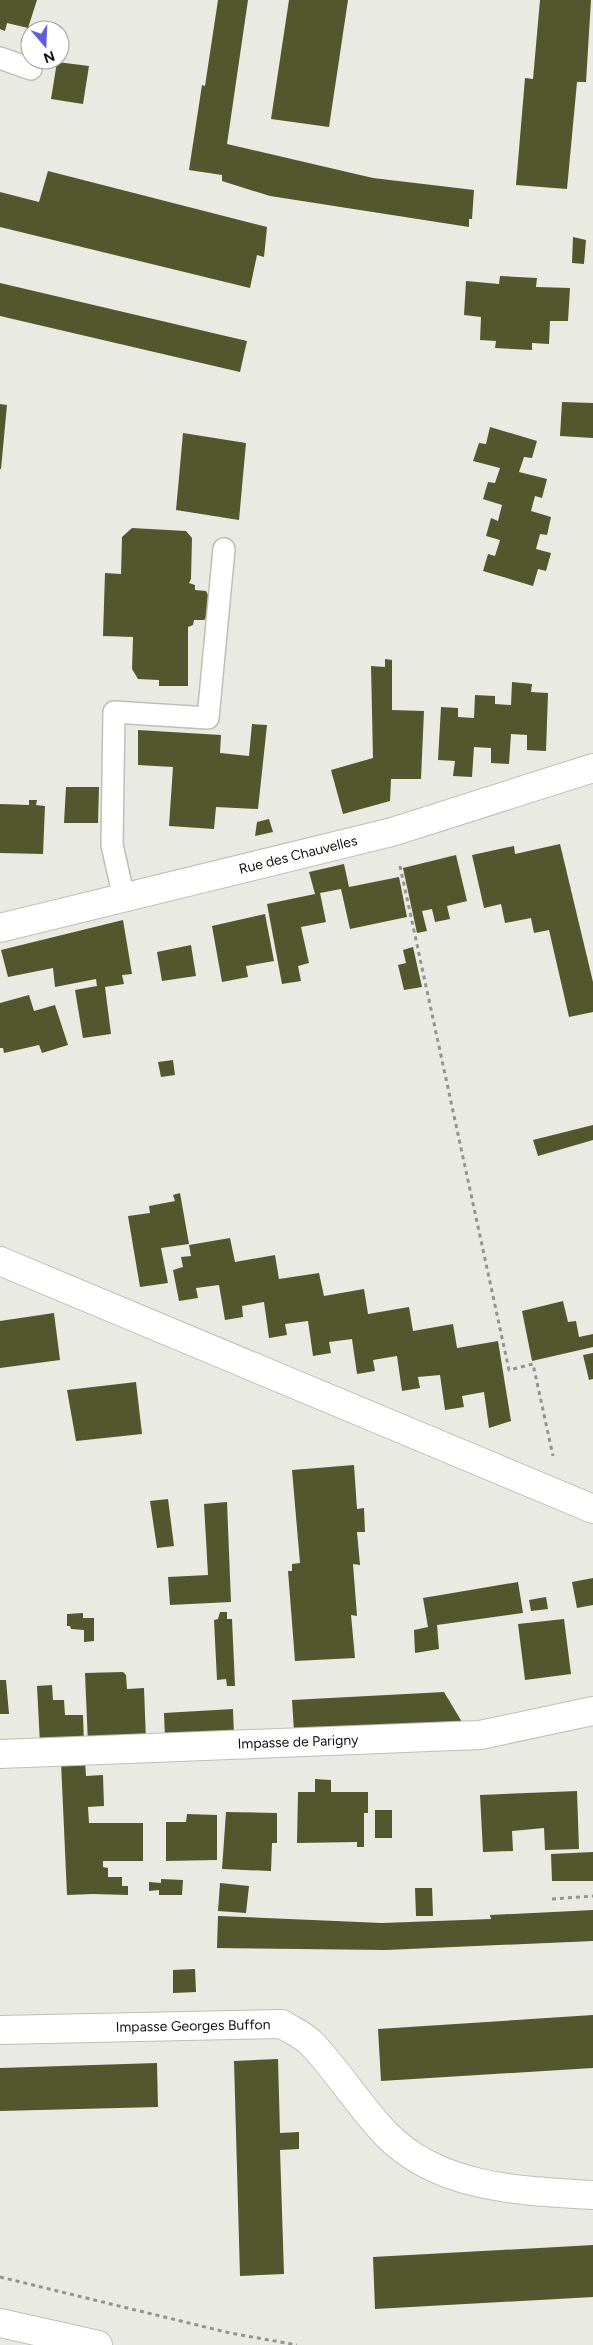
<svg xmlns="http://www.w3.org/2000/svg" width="593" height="2345" font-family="Figtree,sans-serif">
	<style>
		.building { fill: #52572d }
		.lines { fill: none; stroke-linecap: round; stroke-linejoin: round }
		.service-casing { stroke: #bebfb7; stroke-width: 24 }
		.minor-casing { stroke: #bebfb7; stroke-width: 30 }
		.primary-casing { stroke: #bebfb7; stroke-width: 30 }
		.path { stroke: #93948e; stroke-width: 3; stroke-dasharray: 4 4; stroke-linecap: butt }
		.service { stroke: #fff; stroke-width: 21 }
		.minor { stroke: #fff; stroke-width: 28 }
		.primary { stroke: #fff; stroke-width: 28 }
		.labels { text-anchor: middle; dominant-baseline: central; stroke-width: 5; stroke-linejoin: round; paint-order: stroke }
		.street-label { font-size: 14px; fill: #10100d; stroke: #fff }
	</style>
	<rect width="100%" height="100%" fill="#e9ebe2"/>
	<path class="building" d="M 0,0 L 37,0 L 28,28 L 7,23 L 5,31 L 0,29 Z
		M 218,0 L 248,0 L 227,144 L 373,178 L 474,190 L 472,219 L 469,219 L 469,227 L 270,196 L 222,181 L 222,175 L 189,170 L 202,85 L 205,86 Z
		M 289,0 L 348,0 L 329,127 L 271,119 Z
		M 540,0 L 591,0 L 586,82 L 577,82 L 567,189 L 516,185 L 525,78 L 533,79 Z
		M 57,62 L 89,66 L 83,104 L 51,99 Z
		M 48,171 L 267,227 L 264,257 L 257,255 L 250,288 L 0,227 L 0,192 L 39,202 Z
		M 573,237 L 586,240 L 584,264 L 572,263 Z
		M 500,276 L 537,278 L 536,287 L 570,288 L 568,321 L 550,321 L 549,344 L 532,343 L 532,350 L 495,348 L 496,341 L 480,340 L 481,317 L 464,315 L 466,281 L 499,284 Z
		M 0,283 L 247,341 L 240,372 L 0,316 Z
		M 562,402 L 593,403 L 593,438 L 560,436 Z
		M 0,404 L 7,405 L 1,469 L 0,469 Z
		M 490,427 L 537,441 L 532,458 L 524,457 L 519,472 L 547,479 L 542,498 L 535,496 L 531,511 L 551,517 L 547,535 L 540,534 L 536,549 L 551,553 L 546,571 L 538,569 L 533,586 L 483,571 L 488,554 L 495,556 L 500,540 L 486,536 L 491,518 L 498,521 L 502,505 L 483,499 L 488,482 L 495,483 L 500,468 L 473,461 L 479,443 L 486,444 Z
		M 183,433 L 246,443 L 239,520 L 176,510 Z
		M 132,528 L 186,531 L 192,538 L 191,579 L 189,583 L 195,585 L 195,590 L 206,591 L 209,597 L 208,616 L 204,620 L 194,620 L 193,625 L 188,627 L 188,686 L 159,686 L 159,680 L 138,679 L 132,669 L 133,637 L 103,636 L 105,573 L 121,574 L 122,537 Z
		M 385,659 L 392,660 L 392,710 L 424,711 L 421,779 L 391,779 L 390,801 L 343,814 L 331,770 L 373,758 L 371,666 L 385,667 Z
		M 512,682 L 532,684 L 531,692 L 548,693 L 546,751 L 527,750 L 527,735 L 511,734 L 509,764 L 491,763 L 491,748 L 474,747 L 472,777 L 453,776 L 455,761 L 438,760 L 441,707 L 458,708 L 458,717 L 474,718 L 475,695 L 495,696 L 495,704 L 511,705 Z
		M 252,724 L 267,725 L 258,809 L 216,807 L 214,829 L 169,826 L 173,767 L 138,765 L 138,730 L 221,735 L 220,753 L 249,756 Z
		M 66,787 L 99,787 L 98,823 L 64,823 Z
		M 29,800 L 37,800 L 36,805 L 45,806 L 43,854 L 0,853 L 0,804 L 29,805 Z
		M 269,819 L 273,832 L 255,836 L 257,822 Z
		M 560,844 L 593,982 L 593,1012 L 569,1017 L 549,930 L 534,933 L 531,918 L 505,923 L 501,904 L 484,908 L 472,855 L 514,846 L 515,854 Z
		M 456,855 L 467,901 L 447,906 L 450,919 L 435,922 L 432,909 L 422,911 L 427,931 L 417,933 L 403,868 Z
		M 344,864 L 349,887 L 399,877 L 407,917 L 350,929 L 341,889 L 320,893 L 326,922 L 301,927 L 309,963 L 298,966 L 301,981 L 282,984 L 267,904 L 315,894 L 309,872 Z
		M 265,914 L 274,961 L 246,966 L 248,977 L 222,982 L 212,926 Z
		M 123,920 L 132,974 L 122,975 L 124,984 L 105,987 L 111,1034 L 83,1038 L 75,990 L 97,986 L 96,979 L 55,987 L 53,968 L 8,977 L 1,950 Z
		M 191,945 L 196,976 L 162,981 L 157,952 Z
		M 413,947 L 422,987 L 404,990 L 398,965 L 406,963 L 403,950 Z
		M 29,995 L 34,1011 L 55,1005 L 68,1045 L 42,1053 L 39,1045 L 4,1053 L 3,1048 L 0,1048 L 0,1003 Z
		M 173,1060 L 175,1075 L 161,1077 L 158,1062 Z
		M 593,1125 L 593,1140 L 538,1156 L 533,1140 Z
		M 180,1193 L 189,1244 L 161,1248 L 168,1283 L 140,1287 L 128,1216 L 150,1213 L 149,1206 L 175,1201 L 173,1195 Z
		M 230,1238 L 235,1262 L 275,1255 L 279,1279 L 319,1273 L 324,1296 L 364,1289 L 368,1314 L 409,1307 L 413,1331 L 453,1324 L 457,1348 L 498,1341 L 511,1421 L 489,1428 L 484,1392 L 462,1396 L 464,1407 L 445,1410 L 440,1375 L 418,1377 L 420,1388 L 402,1391 L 397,1356 L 373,1360 L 375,1371 L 357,1374 L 352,1339 L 329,1342 L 331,1353 L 313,1356 L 308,1321 L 285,1324 L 287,1335 L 269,1338 L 264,1302 L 242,1306 L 243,1317 L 225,1320 L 219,1285 L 196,1288 L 198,1298 L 179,1301 L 173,1270 L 183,1267 L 181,1257 L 191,1256 L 189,1245 Z
		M 563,1301 L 568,1322 L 576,1321 L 579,1337 L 593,1334 L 593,1347 L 532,1361 L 522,1311 Z
		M 54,1313 L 60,1360 L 0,1368 L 0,1321 Z
		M 593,1353 L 593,1379 L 589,1380 L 583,1355 Z
		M 136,1382 L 142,1434 L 76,1441 L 67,1390 Z
		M 354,1465 L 357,1509 L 364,1508 L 365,1532 L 357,1532 L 360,1565 L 353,1564 L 357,1616 L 351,1615 L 355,1658 L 295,1661 L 288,1571 L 292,1571 L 292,1564 L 300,1563 L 292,1470 Z
		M 168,1499 L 174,1546 L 157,1548 L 150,1501 Z
		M 227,1502 L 231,1602 L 170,1605 L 168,1577 L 208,1575 L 204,1504 Z
		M 593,1578 L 593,1605 L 577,1608 L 572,1582 Z
		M 518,1582 L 523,1613 L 437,1625 L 439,1649 L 415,1653 L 414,1630 L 428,1627 L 423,1598 Z
		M 546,1597 L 548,1609 L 531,1611 L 529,1600 Z
		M 220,1612 L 227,1612 L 227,1619 L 232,1619 L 235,1686 L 227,1686 L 226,1679 L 217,1680 L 214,1620 L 218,1619 Z
		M 83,1613 L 83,1618 L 94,1618 L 94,1641 L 84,1642 L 84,1630 L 71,1629 L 70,1626 L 67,1626 L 67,1614 Z
		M 564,1619 L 571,1674 L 525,1680 L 518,1624 Z
		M 123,1672 L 126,1675 L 127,1689 L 144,1688 L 146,1741 L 88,1744 L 85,1673 Z
		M 0,1680 L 6,1680 L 9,1714 L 0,1714 Z
		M 52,1685 L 53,1700 L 64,1700 L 65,1715 L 83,1715 L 84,1744 L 40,1744 L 37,1686 Z
		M 444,1692 L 462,1722 L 294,1731 L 292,1700 Z
		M 233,1709 L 234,1736 L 165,1739 L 164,1713 Z
		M 85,1761 L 86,1776 L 103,1775 L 104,1806 L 88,1807 L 89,1823 L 143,1823 L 143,1861 L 103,1861 L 103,1867 L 108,1868 L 108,1877 L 122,1877 L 122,1886 L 128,1886 L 128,1895 L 93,1894 L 67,1895 L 61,1762 Z
		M 315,1779 L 331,1780 L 331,1792 L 368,1792 L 368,1813 L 364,1813 L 364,1847 L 357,1847 L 357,1842 L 297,1843 L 298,1792 L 315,1792 Z
		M 577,1791 L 579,1849 L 545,1850 L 544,1828 L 512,1831 L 513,1851 L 483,1852 L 480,1795 Z
		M 375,1810 L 392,1810 L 392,1838 L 375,1838 Z
		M 226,1812 L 277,1813 L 277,1843 L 272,1843 L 271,1871 L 222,1869 Z
		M 187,1814 L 217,1815 L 217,1860 L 166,1861 L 166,1822 L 186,1822 Z
		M 593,1852 L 593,1881 L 552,1881 L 551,1854 Z
		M 161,1879 L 183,1880 L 182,1895 L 159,1895 L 159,1890 L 149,1891 L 149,1882 L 161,1883 Z
		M 220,1883 L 249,1886 L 246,1913 L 218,1911 Z
		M 415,1888 L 432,1888 L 433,1916 L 416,1916 Z
		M 593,1910 L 593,1941 L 386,1950 L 217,1948 L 218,1916 L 382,1923 L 491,1919 L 490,1915 Z
		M 195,1969 L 196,1992 L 173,1993 L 173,1970 Z
		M 593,2015 L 593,2068 L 381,2081 L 378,2029 Z
		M 278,2059 L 280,2133 L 299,2132 L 299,2149 L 280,2150 L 284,2274 L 240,2276 L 234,2061 Z
		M 157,2063 L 158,2107 L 0,2111 L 0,2068 Z
		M 593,2245 L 593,2297 L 375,2309 L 373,2257 Z"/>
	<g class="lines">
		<g class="service-casing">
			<path id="service" d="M 0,58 L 31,69
				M 124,898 L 112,845 L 114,712 L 208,718 L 224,549"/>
		</g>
		<g class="minor-casing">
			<path id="minor" d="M 0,928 L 392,832 L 593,768
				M 0,1261 L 593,1509
				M 0,1754 L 480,1735 L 593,1711
				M 0,2030 L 282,2024 C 291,2030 303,2035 311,2043 C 338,2071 359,2106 386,2134 C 439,2189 522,2191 593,2195"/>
		</g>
		<g class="primary-casing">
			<path id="primary" d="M 0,2323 L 98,2345"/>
		</g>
		<path class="path" d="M 400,866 L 509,1370 L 533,1364 L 553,1456
			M 552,1899 L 593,1896
			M 0,2277 L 230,2333 L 297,2345"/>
		<use href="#service" class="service"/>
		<use href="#minor" class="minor"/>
		<use href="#primary" class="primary"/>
	</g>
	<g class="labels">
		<g class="street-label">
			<text transform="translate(298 855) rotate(-14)">Rue des Chauvelles</text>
			<text transform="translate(298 1742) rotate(-2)">Impasse de Parigny</text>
			<text transform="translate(193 2026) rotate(-1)">Impasse Georges Buffon</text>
		</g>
	</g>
	<g transform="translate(45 45) rotate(161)"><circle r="24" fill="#ffffff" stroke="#9f9f9e"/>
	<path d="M0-4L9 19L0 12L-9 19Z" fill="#5f5ed7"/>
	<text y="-8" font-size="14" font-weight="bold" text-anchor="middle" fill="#10100d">N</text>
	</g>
</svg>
